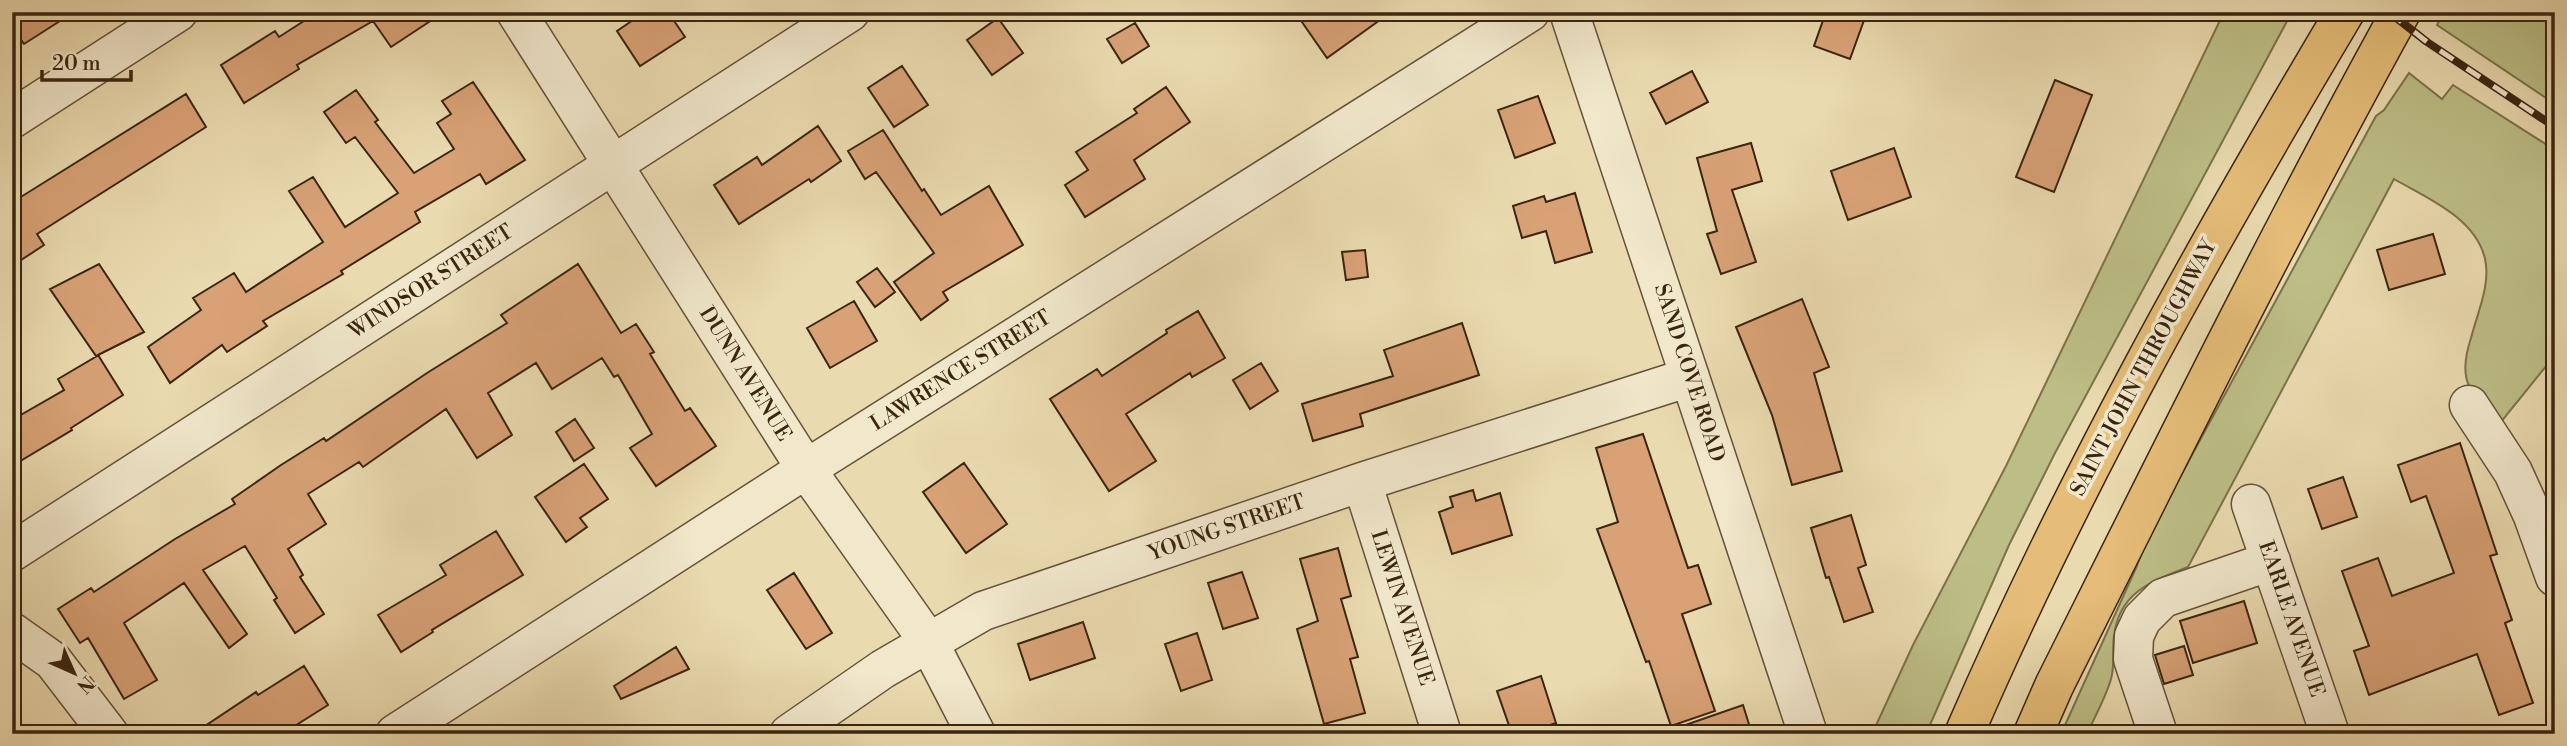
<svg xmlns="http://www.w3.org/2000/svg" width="2567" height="746" font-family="'Libre Bodoni',serif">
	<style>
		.green { fill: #bdbe86; stroke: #7c724c; stroke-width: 2 }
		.building { fill: #d8a176; stroke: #3a2511; stroke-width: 2 }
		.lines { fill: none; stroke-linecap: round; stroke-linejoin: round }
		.minor-casing { stroke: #665238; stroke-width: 41 }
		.highway-casing { stroke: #3a2511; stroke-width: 41 }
		.minor { stroke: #f1e7cb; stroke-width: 38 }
		.highway { stroke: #e5bd78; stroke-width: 38 }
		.rail-casing { stroke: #3a2511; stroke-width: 8 }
		.rail { stroke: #f1e7cb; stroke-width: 5; stroke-dasharray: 16; stroke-linecap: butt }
		.labels { text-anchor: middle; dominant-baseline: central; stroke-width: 7; stroke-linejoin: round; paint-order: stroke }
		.street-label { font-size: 21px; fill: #3a2511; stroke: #f1e7cb }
	</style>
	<rect width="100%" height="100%" fill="#eadaaf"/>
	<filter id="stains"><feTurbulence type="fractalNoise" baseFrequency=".00286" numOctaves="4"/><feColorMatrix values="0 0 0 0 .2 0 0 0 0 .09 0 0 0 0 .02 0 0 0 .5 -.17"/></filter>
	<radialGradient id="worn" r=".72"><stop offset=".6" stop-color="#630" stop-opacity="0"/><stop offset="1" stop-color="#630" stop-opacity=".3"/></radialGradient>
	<path class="green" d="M 2224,12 L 2292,12 L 2055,453 L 2009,545 L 1926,734 L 1872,734 L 1913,645 L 2006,466 Z
		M 2444,12 L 2555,12 L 2555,104 L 2437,25 Z
		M 2409,73 L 2442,99 L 2453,85 L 2555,150 L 2555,355 L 2501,422 C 2491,411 2476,400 2469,386 C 2462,371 2466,353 2471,338 C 2477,314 2491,284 2485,259 C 2476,218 2427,198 2394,179 L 2188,567 C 2152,581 2119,592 2114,636 C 2112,649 2115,666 2111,679 C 2106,697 2095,716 2087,734 L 2061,734 L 2136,568 L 2148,536 L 2376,116 L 2384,110 Z"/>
	<path class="building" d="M 12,12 L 74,12 L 24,44 L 12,27 Z
		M 318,12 L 444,12 L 391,47 L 373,21 L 297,65 L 299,69 L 244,103 L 221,65 L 275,31 L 279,37 Z
		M 645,12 L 668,12 L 685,37 L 640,66 L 617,31 Z
		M 1295,12 L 1391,12 L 1327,58 Z
		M 1826,12 L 1867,12 L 1850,59 L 1814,46 Z
		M 998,18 L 1023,53 L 992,75 L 967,40 Z
		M 1135,23 L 1149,46 L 1122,63 L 1107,39 Z
		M 902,66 L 928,105 L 894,127 L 868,88 Z
		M 1692,71 L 1708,102 L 1666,124 L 1650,93 Z
		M 2055,80 L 2092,95 L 2054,192 L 2016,177 Z
		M 473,82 L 525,160 L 486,184 L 480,174 L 415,212 L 420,222 L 341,271 L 343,274 L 263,321 L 267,326 L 227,352 L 222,345 L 170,383 L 148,347 L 201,310 L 193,298 L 234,273 L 246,292 L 323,242 L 289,191 L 313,177 L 345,227 L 398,193 L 355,137 L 346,143 L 324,112 L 356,90 L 378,120 L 375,122 L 414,173 L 454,149 L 437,123 L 451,114 L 442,101 Z
		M 1166,87 L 1190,122 L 1134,160 L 1145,179 L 1085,217 L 1065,185 L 1088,170 L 1076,152 L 1137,113 L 1134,109 Z
		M 186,94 L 206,127 L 37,234 L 44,245 L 12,266 L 12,194 L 16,200 Z
		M 1538,96 L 1555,143 L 1515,158 L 1498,110 Z
		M 818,126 L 841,161 L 811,182 L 809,179 L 739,224 L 714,185 L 757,157 L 762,165 Z
		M 883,130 L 922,191 L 924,189 L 941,215 L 989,186 L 1023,245 L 943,292 L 948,300 L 921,320 L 894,282 L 934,253 L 876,172 L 865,179 L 848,151 Z
		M 1751,143 L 1762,181 L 1732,190 L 1756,262 L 1721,274 L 1707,234 L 1717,231 L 1697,158 Z
		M 1894,148 L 1911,197 L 1848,220 L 1831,171 Z
		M 1575,193 L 1592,252 L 1555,263 L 1546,231 L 1522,238 L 1513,206 L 1544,196 L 1546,202 Z
		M 2433,234 L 2445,274 L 2389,290 L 2377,250 Z
		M 1365,250 L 1368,277 L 1346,280 L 1342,252 Z
		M 99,264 L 144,332 L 98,355 L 123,395 L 71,428 L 72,430 L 12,466 L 12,420 L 64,390 L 58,379 L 97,356 L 96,356 L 50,289 Z
		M 578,264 L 621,333 L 636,324 L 654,352 L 650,354 L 685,411 L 690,408 L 716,446 L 656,486 L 630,448 L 652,434 L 618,375 L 614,377 L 602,358 L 552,389 L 536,363 L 488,393 L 512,435 L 477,458 L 446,409 L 363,467 L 359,462 L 308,494 L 326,524 L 288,549 L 303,575 L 300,577 L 324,614 L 295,633 L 274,600 L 277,598 L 245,546 L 203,570 L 247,634 L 229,648 L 184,583 L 124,623 L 157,680 L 124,699 L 88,638 L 80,643 L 58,609 L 91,588 L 94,592 L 175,539 L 235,504 L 232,499 L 281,465 L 324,438 L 326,441 L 427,373 L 507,323 L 501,315 Z
		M 877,268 L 895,292 L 875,307 L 857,282 Z
		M 1802,299 L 1829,367 L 1814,373 L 1842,471 L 1792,485 L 1772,415 L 1736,327 Z
		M 854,301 L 877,341 L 830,368 L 807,328 Z
		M 1198,311 L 1225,358 L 1192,377 L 1190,373 L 1126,414 L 1156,461 L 1109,491 L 1050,399 L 1097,369 L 1102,376 L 1167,333 L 1166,330 Z
		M 1462,323 L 1479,375 L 1360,414 L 1363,426 L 1313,441 L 1302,404 L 1393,376 L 1384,350 Z
		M 1261,363 L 1278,391 L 1250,409 L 1233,380 Z
		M 575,419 L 594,448 L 574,461 L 556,432 Z
		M 1643,434 L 1688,568 L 1698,565 L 1711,604 L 1682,614 L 1715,711 L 1671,726 L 1649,661 L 1646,662 L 1597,529 L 1618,522 L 1596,448 Z
		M 2460,443 L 2497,554 L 2490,556 L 2512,620 L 2505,623 L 2533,703 L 2499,715 L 2477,654 L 2369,695 L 2354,651 L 2369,646 L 2342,571 L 2378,558 L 2392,596 L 2454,573 L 2426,496 L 2411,502 L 2398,465 Z
		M 964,463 L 1007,524 L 966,553 L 923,492 Z
		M 584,464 L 608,499 L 580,518 L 587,527 L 566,542 L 535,497 Z
		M 2343,477 L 2357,517 L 2322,529 L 2308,489 Z
		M 1473,490 L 1476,501 L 1500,493 L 1512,535 L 1452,554 L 1439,512 L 1453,507 L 1450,497 Z
		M 1851,515 L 1866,565 L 1858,568 L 1873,612 L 1844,622 L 1829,577 L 1826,578 L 1811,528 Z
		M 496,531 L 523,575 L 432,630 L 433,632 L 401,652 L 378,615 L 446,575 L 440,565 Z
		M 1338,548 L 1351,596 L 1341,599 L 1358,657 L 1350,659 L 1365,713 L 1324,724 L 1297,629 L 1318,621 L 1300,559 Z
		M 1242,572 L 1258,618 L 1223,629 L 1208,583 Z
		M 794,573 L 832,633 L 806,649 L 767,590 Z
		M 2244,601 L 2257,643 L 2193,663 L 2180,621 Z
		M 1083,622 L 1095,658 L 1030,680 L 1018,644 Z
		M 1197,633 L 1212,680 L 1181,691 L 1165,644 Z
		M 2184,646 L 2193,675 L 2164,684 L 2155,655 Z
		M 676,647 L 689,669 L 621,699 L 614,686 Z
		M 304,666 L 328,705 L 282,734 L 193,734 L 256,692 L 258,695 Z
		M 1541,676 L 1556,723 L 1524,734 L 1512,734 L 1497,691 Z
		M 1743,705 L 1752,734 L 1671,734 L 1671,730 Z"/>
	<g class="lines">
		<g class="minor-casing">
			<path id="minor" d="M 516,12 L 806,469 L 928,641 L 976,734
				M 1569,12 L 1808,734
				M 12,119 L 178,12
				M 2469,405 L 2513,472 L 2533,516 L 2555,577
				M 1362,482 L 1442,734
				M 2251,504 L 2330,734
				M 12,552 L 850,12
				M 12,632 L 53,661 L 109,734
				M 395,734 L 806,469 L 1530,12
				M 789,734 L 883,669 L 983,611 L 1362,482 L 1690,377
				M 2158,734 L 2133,659 L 2134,636 L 2142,619 L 2163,598 L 2271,561"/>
		</g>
		<g class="highway-casing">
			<path id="highway" d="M 1964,734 C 2072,484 2205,247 2345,12
				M 2033,734 L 2054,686 C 2167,460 2279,233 2401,12"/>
		</g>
		<use href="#minor" class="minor"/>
		<use href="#highway" class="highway"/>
		<g class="rail-casing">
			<path id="rail" d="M 2389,12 L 2427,42 L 2555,127"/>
		</g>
		<use href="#rail" class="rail"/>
	</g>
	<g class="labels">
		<g class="street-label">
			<text transform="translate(431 282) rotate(-33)">WINDSOR STREET</text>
			<text transform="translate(2144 368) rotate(-62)">SAINT JOHN THROUGHWAY</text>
			<text transform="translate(961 371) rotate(-32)">LAWRENCE STREET</text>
			<text transform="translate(1689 373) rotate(72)">SAND COVE ROAD</text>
			<text transform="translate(745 374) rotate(58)">DUNN AVENUE</text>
			<text transform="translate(1227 528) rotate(-19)">YOUNG STREET</text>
			<text transform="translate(1402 608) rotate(72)">LEWIN AVENUE</text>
			<text transform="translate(2291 619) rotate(71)">EARLE AVENUE</text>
		</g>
	</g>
	<rect width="2567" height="746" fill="none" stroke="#eadaaf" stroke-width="42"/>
	<rect x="14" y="14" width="2539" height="718" fill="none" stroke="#3a2511" stroke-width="3.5"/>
	<rect x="21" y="21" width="2525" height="704" fill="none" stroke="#3a2511" stroke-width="2"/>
	<g transform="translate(74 673) rotate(135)" stroke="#f1e7cb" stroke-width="5" paint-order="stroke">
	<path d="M0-5L12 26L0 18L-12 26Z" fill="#3a2511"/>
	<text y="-10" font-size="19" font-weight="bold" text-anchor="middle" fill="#3a2511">N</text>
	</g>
	<path d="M42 70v10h89v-10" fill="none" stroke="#3a2511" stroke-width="3.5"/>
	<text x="52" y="70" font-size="21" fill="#3a2511" stroke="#f1e7cb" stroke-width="5" paint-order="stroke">20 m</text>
	<rect width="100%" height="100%" filter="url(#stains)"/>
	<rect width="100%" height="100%" fill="url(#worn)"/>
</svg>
